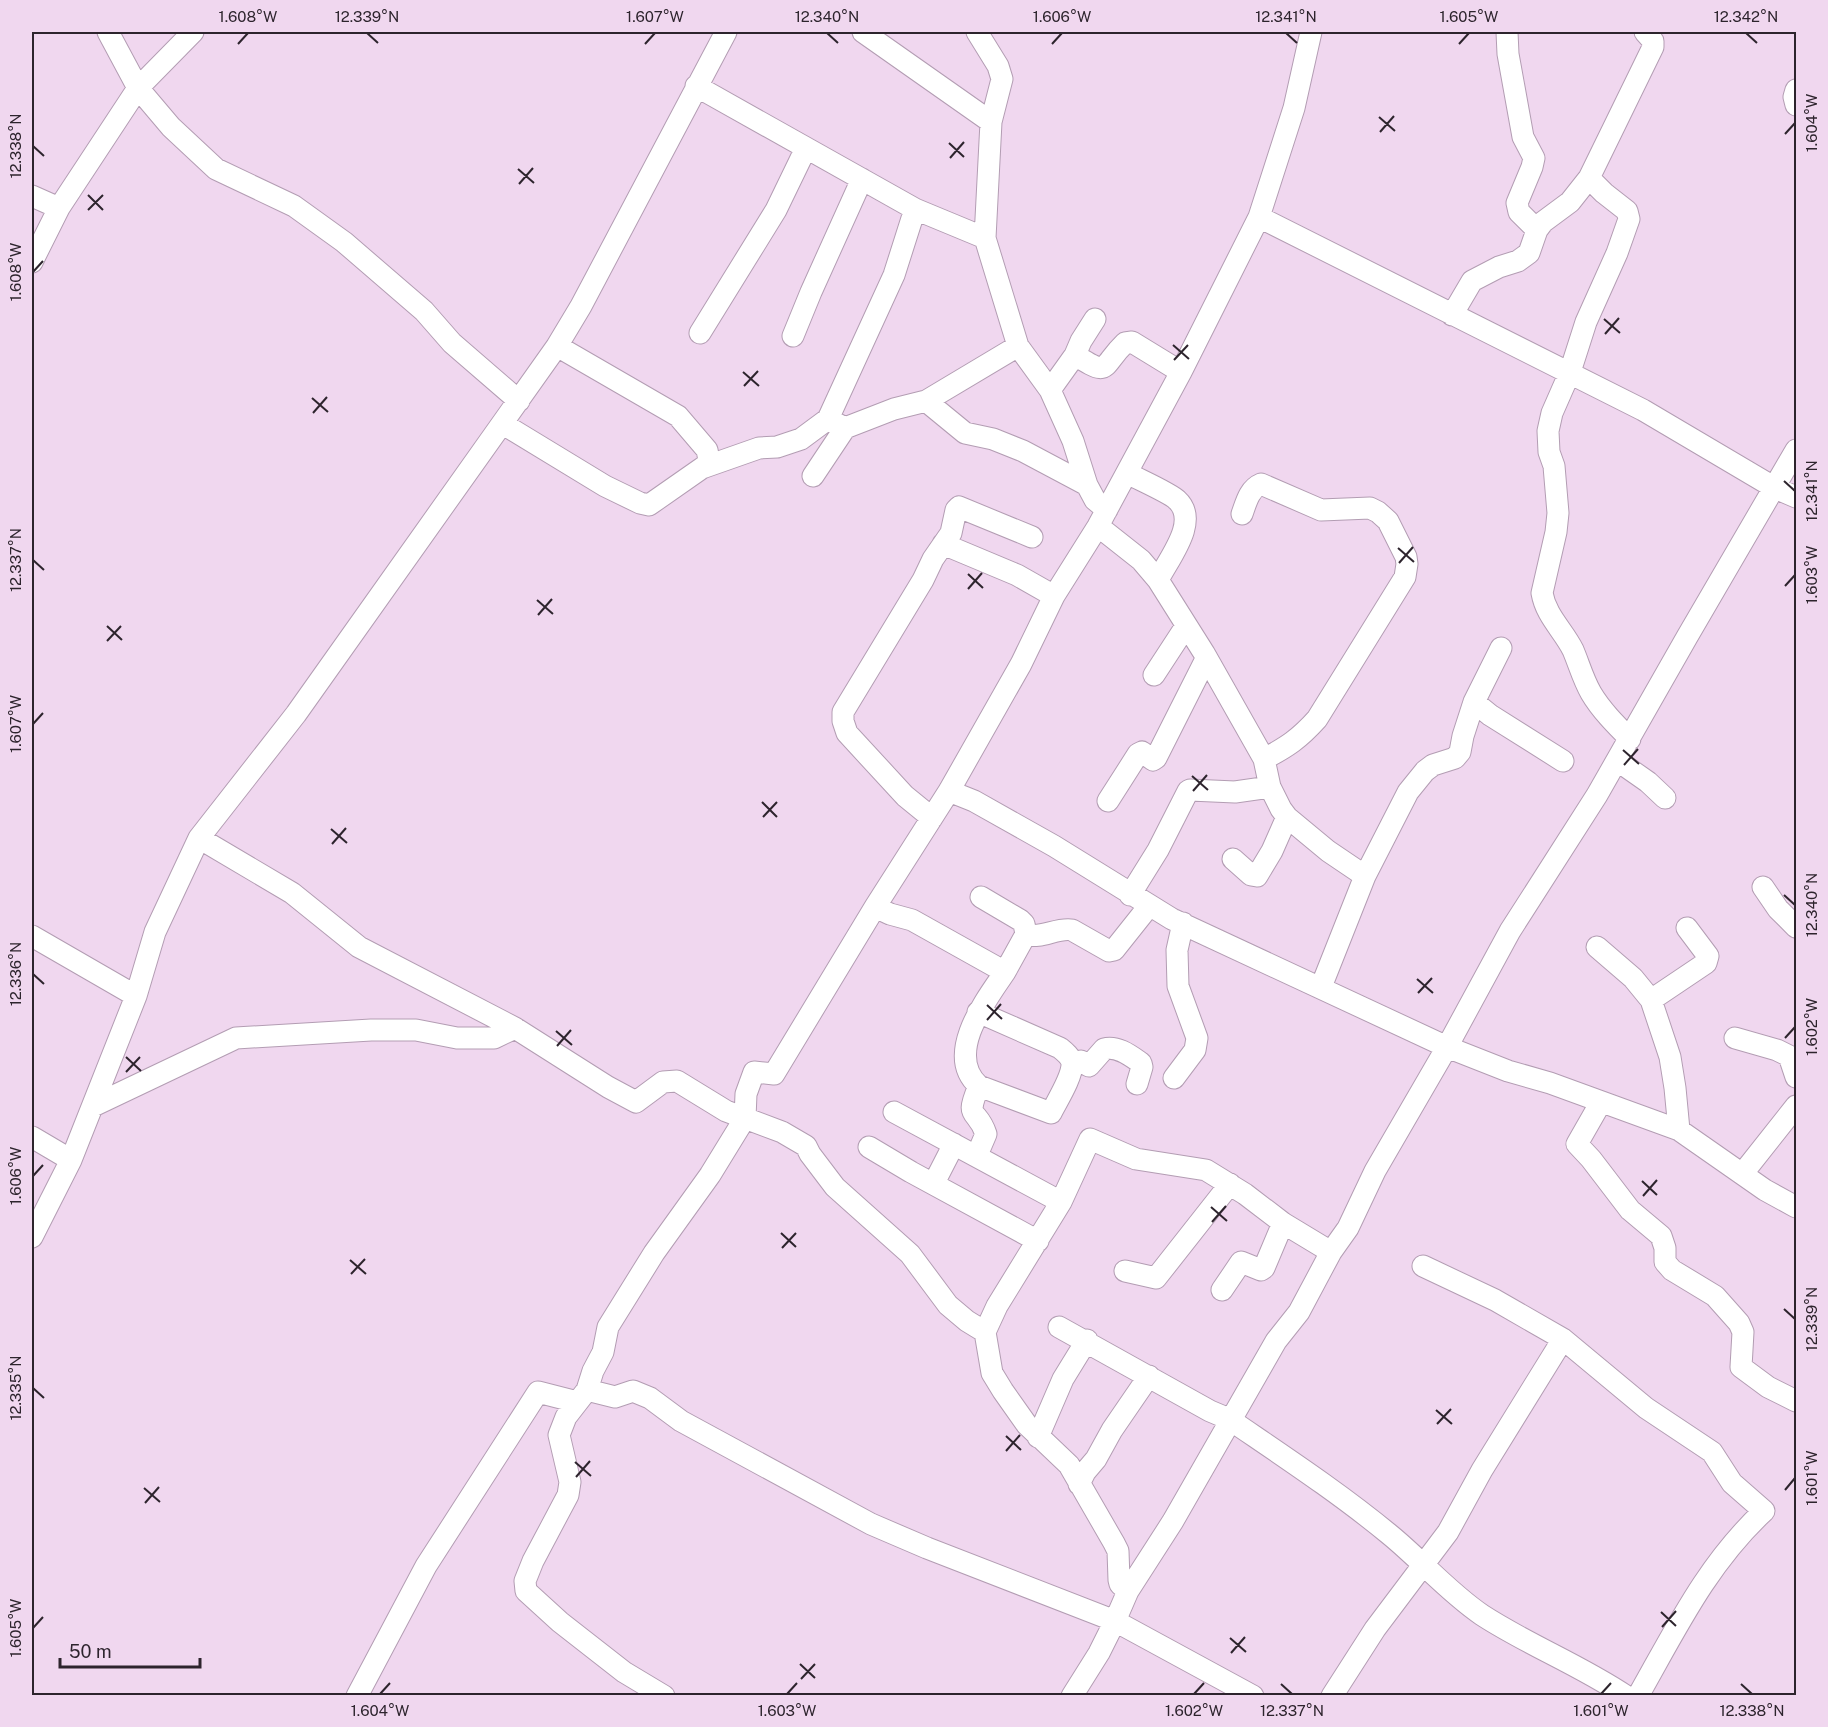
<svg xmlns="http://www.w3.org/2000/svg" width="1828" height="1727" font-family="'Public Sans',sans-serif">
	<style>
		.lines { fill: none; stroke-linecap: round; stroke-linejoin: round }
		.minor-casing { stroke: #b39db3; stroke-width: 23 }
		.minor { stroke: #fff; stroke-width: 21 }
		.ticks { fill: none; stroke: #2d242d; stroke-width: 2 }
		.neatline { fill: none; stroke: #2d242d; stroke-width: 2 }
		.ticks-label { font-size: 15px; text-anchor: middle; fill: #2d242d }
	</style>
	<rect width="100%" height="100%" fill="#f0d7ef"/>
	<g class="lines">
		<g class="minor-casing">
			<path id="minor" d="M 108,32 L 138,88 L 171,127 L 216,169 L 294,206 L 344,242 L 424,311 L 452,343 L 519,401
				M 863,32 L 991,122
				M 977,32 L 998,66 L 1002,79 L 991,122 L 985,238
				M 1507,32 L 1508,54 L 1523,137 L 1534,158 L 1532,167 L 1517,203 L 1519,212 L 1537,230
				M 696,86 L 915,209 L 985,238 L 1018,346 L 1050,390 L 1073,441 L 1087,485 L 1095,500 L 1107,510
				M 1796,90 L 1794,97 L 1796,105
				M 1589,178 L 1604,193 L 1627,211 L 1629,219 L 1617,253 L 1586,322 L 1570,372 L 1552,413 L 1548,431 L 1549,452 L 1554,466 L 1558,513 L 1556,532 L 1542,593 C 1546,616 1563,630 1573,650 C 1579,664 1583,679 1591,693 C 1601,710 1616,725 1630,739
				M 32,196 L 59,208
				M 1259,217 L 1643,410 L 1775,488 L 1796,497
				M 32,262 L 59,208 L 138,88 L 193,32
				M 1452,315 L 1472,281 L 1499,267 L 1518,261 L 1529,253 L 1537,230 L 1543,222 L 1570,202 L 1589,178 L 1653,47 L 1653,41 L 1645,32
				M 700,333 L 776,210 L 806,148
				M 793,336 L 811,292 L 862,179
				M 557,346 L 678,416 L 707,450 L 710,465
				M 1075,355 C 1111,378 1100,367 1125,343 L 1132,342 L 1181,372
				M 1050,390 L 1075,355 L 1081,341 L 1095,319
				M 926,401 L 965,433 L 993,439 L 1023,451 L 1087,485
				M 828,419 L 894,275 L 915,209
				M 503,424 L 605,486 L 640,503 L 649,505 L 702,468 L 759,448 L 777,447 L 801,439 L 828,419 L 845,428 L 894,409 L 926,401 L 1018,346
				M 1127,473 C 1138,479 1170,493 1177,500 C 1200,521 1169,558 1158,580
				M 813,476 L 845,428
				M 1242,514 C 1246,503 1249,489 1261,484 L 1321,510 L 1370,508 L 1378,512 L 1388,521 L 1406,557 L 1407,564 L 1405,577 L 1317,719 C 1299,739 1287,747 1264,759
				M 1098,526 L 1141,560 L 1158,580 L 1204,653 L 1264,759 L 1270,787 L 1281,809 L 1287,817 L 1328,851 L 1365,876
				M 943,544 L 1017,575 L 1054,596
				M 1154,675 L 1186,626
				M 1474,702 L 1490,715 L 1563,761
				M 1618,761 L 1648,782 L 1665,798
				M 949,791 L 974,801 L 1054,846 L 1172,919 L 1447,1047 L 1508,1071 L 1550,1083 L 1679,1130 L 1765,1190 L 1796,1207
				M 1108,801 L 1138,754 L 1142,752 L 1153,760 L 1156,758 L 1206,659
				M 932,818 L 905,796 L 847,733 L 843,721 L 843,712 L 923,580 L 933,559 L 951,533 L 956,510 L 959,507 L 1032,537
				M 199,838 L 292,893 L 359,947 L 515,1028 L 608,1087 L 636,1102 L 663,1082 L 677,1081 L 726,1111 L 782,1132 L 806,1146 L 810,1154 L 835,1187 L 910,1254 L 948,1305 L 967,1321 L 985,1332 L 992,1373 L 1003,1391 L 1027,1425 L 1069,1465 L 1114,1543 L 1118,1551 L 1119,1580 L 1120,1584 L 1128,1591
				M 1233,859 L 1251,875 L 1257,876 L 1272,851 L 1287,817
				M 1763,887 L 1778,909 L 1796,927
				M 1130,895 L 1158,850 L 1188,791 L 1190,790 L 1235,792 L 1270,787
				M 981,897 L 1020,920 L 1024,924 L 1026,934
				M 875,907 L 890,914 L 912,920 L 1005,972 C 985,1001 944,1055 979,1086 L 1051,1113 C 1057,1101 1073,1076 1072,1063 C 1071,1057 1065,1052 1060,1048 L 978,1012
				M 32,936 L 136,996
				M 1597,947 L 1633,978 L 1651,1000 L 1670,1057 L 1675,1088 L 1679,1130
				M 1005,972 L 1026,934 C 1040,940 1057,927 1072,930 L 1109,951 L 1114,950 L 1149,906
				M 1321,987 L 1365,876 L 1408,792 L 1425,771 L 1433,765 L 1455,758 L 1460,752 L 1463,736 L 1474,702 L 1501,648
				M 1651,1000 L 1706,963 L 1708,956 L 1687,928
				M 1735,1038 L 1777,1050 L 1789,1056 L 1796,1077
				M 1072,1065 L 1081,1061 L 1089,1066 L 1104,1049 C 1117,1045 1131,1056 1141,1063 L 1142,1067 L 1137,1084
				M 1174,1078 L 1195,1050 L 1197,1038 L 1178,986 L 1177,950 L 1183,923
				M 1601,1102 L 1577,1144 L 1591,1159 L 1630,1210 L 1661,1236 L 1665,1248 L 1665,1262 L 1672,1270 L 1715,1296 L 1739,1323 L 1743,1332 L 1741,1367 L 1768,1387 L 1796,1401
				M 93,1106 L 236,1038 L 371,1030 L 416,1030 L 457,1038 L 494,1038 L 515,1028
				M 894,1112 L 1061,1202
				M 32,1137 L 71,1160
				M 869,1147 L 911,1172 L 1038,1241
				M 977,1155 L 986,1134 C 977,1107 964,1121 979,1086
				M 1743,1173 L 1796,1106
				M 934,1183 L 954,1144
				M 32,1237 L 71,1160 L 136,996 L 155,932 L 199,838 L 296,714 L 557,346 L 581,306 L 726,32
				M 1423,1266 L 1495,1300 L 1563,1339 L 1646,1408 L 1712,1452 L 1732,1483 L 1764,1511 C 1707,1564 1676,1629 1638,1696
				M 1125,1271 L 1156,1278 L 1230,1184
				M 1222,1290 L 1241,1262 L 1261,1270 L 1264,1268 L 1283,1223
				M 1059,1327 L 1210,1411 L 1229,1419 C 1283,1456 1338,1492 1389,1534 C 1421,1560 1448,1592 1482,1615 C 1528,1645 1580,1665 1626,1696
				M 985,1332 L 997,1306 L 1061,1202 L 1090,1139 L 1136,1159 L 1206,1170 L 1245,1194 L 1283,1223 L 1331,1252
				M 587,1390 L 615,1397 L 633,1391 L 650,1398 L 681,1421 L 871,1524 L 927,1548 L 1115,1621 L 1253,1696
				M 1038,1437 L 1063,1379 L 1087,1340
				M 1079,1484 L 1085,1472 L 1096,1459 L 1112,1430 L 1149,1376
				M 357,1696 L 426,1566 L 538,1392 L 577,1402
				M 664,1696 L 624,1672 L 560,1622 L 526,1591 L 525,1581 L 533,1561 L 568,1495 L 570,1482 L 559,1435 L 566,1417 L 587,1390 L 593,1371 L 603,1352 L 608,1327 L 654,1253 L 710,1175 L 745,1118 L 746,1094 L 754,1072 L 774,1074 L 875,907 L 949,791 L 1021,664 L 1054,596 L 1098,526 L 1181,372 L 1259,217 L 1294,108 L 1311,32
				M 1072,1696 L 1099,1653 L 1115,1621 L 1128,1591 L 1173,1521 L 1276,1341 L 1299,1312 L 1331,1252 L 1348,1228 L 1375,1171 L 1447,1047 L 1510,931 L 1597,795 L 1687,637 L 1796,450
				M 1332,1696 L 1375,1629 L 1448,1532 L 1482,1470 L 1563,1339"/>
		</g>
		<use href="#minor" class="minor"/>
	</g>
	<path class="ticks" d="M 367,33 L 378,43M 827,33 L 838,43M 1286,33 L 1297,43M 1746,33 L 1757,43M 238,44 L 248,33M 645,44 L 655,33M 1052,44 L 1062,33M 1459,44 L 1469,33M 1379,117 L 1395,131M 1380,132 L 1394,116M 1785,134 L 1795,123M 949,143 L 964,157M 33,146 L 44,156M 950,158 L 964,142M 518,169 L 534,183M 519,184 L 533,168M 88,195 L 103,210M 88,210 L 103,195M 33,272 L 43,261M 1604,319 L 1620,333M 1605,334 L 1619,318M 1173,345 L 1189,359M 1174,360 L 1188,345M 743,372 L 759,386M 744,386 L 758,371M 312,398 L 328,412M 313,413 L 327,397M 1784,481 L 1795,491M 1398,548 L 1414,562M 33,560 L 44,570M 1399,563 L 1413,547M 968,574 L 983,588M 1785,586 L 1795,575M 968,589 L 982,573M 537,600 L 553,614M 538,615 L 552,599M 107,626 L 122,640M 107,641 L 121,626M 33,724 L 43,713M 1623,750 L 1639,764M 1624,765 L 1638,749M 1192,776 L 1208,790M 1193,791 L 1207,775M 762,802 L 777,817M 763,817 L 777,802M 331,829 L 347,843M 332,844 L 346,828M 1784,895 L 1795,905M 33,974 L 44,984M 1417,979 L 1433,993M 1418,993 L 1432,978M 987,1005 L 1002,1019M 987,1020 L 1001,1004M 556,1031 L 572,1045M 1785,1038 L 1795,1027M 557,1046 L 571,1030M 126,1057 L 141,1071M 126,1072 L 140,1057M 33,1176 L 43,1165M 1642,1181 L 1657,1195M 1643,1196 L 1657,1180M 1211,1207 L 1227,1221M 1212,1222 L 1226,1206M 781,1233 L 796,1247M 782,1248 L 796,1233M 350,1260 L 366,1274M 351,1274 L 365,1259M 1784,1309 L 1795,1319M 33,1388 L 44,1398M 1436,1410 L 1452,1424M 1437,1424 L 1451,1409M 1006,1436 L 1021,1450M 1006,1451 L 1020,1435M 575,1462 L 591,1476M 576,1477 L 590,1461M 144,1488 L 160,1502M 1785,1490 L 1795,1478M 145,1503 L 159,1487M 1661,1612 L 1676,1626M 1662,1627 L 1676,1611M 33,1628 L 43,1617M 1230,1638 L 1246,1652M 1231,1653 L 1245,1637M 800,1664 L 815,1678M 801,1679 L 815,1664M 1281,1684 L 1292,1694M 1741,1684 L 1752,1694M 380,1694 L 390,1683M 787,1694 L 797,1683M 1194,1694 L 1204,1683M 1601,1694 L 1611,1683"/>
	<rect width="1828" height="1727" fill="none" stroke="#f0d7ef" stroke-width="66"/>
	<path d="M60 1658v9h140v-9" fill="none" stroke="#2d242d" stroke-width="3"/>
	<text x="69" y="1658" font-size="18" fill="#2d242d" stroke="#f0d7ef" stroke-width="4.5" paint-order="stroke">50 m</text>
	<rect x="33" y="33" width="1762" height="1661" class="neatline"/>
	<g class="ticks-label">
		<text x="248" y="22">1.608°W</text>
		<text x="367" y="22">12.339°N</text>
		<text x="655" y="22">1.607°W</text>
		<text x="827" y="22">12.340°N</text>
		<text x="1062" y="22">1.606°W</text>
		<text x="1286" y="22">12.341°N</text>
		<text x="1469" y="22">1.605°W</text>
		<text x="1746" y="22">12.342°N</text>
		<text transform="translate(1812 123) rotate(-90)" y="5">1.604°W</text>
		<text transform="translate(16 146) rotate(-90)" y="5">12.338°N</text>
		<text transform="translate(16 272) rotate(-90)" y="5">1.608°W</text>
		<text transform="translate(1812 491) rotate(-90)" y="5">12.341°N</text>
		<text transform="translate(16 560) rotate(-90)" y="5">12.337°N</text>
		<text transform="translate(1812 575) rotate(-90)" y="5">1.603°W</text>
		<text transform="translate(16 724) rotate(-90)" y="5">1.607°W</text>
		<text transform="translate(1812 905) rotate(-90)" y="5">12.340°N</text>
		<text transform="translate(16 974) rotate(-90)" y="5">12.336°N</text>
		<text transform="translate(1812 1027) rotate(-90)" y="5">1.602°W</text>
		<text transform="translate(16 1176) rotate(-90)" y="5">1.606°W</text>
		<text transform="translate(1812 1319) rotate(-90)" y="5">12.339°N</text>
		<text transform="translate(16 1388) rotate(-90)" y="5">12.335°N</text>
		<text transform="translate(1812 1478) rotate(-90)" y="5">1.601°W</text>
		<text transform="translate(16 1628) rotate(-90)" y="5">1.605°W</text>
		<text x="380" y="1716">1.604°W</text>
		<text x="787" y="1716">1.603°W</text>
		<text x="1194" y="1716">1.602°W</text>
		<text x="1292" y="1716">12.337°N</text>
		<text x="1601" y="1716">1.601°W</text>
		<text x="1752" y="1716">12.338°N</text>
	</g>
</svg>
